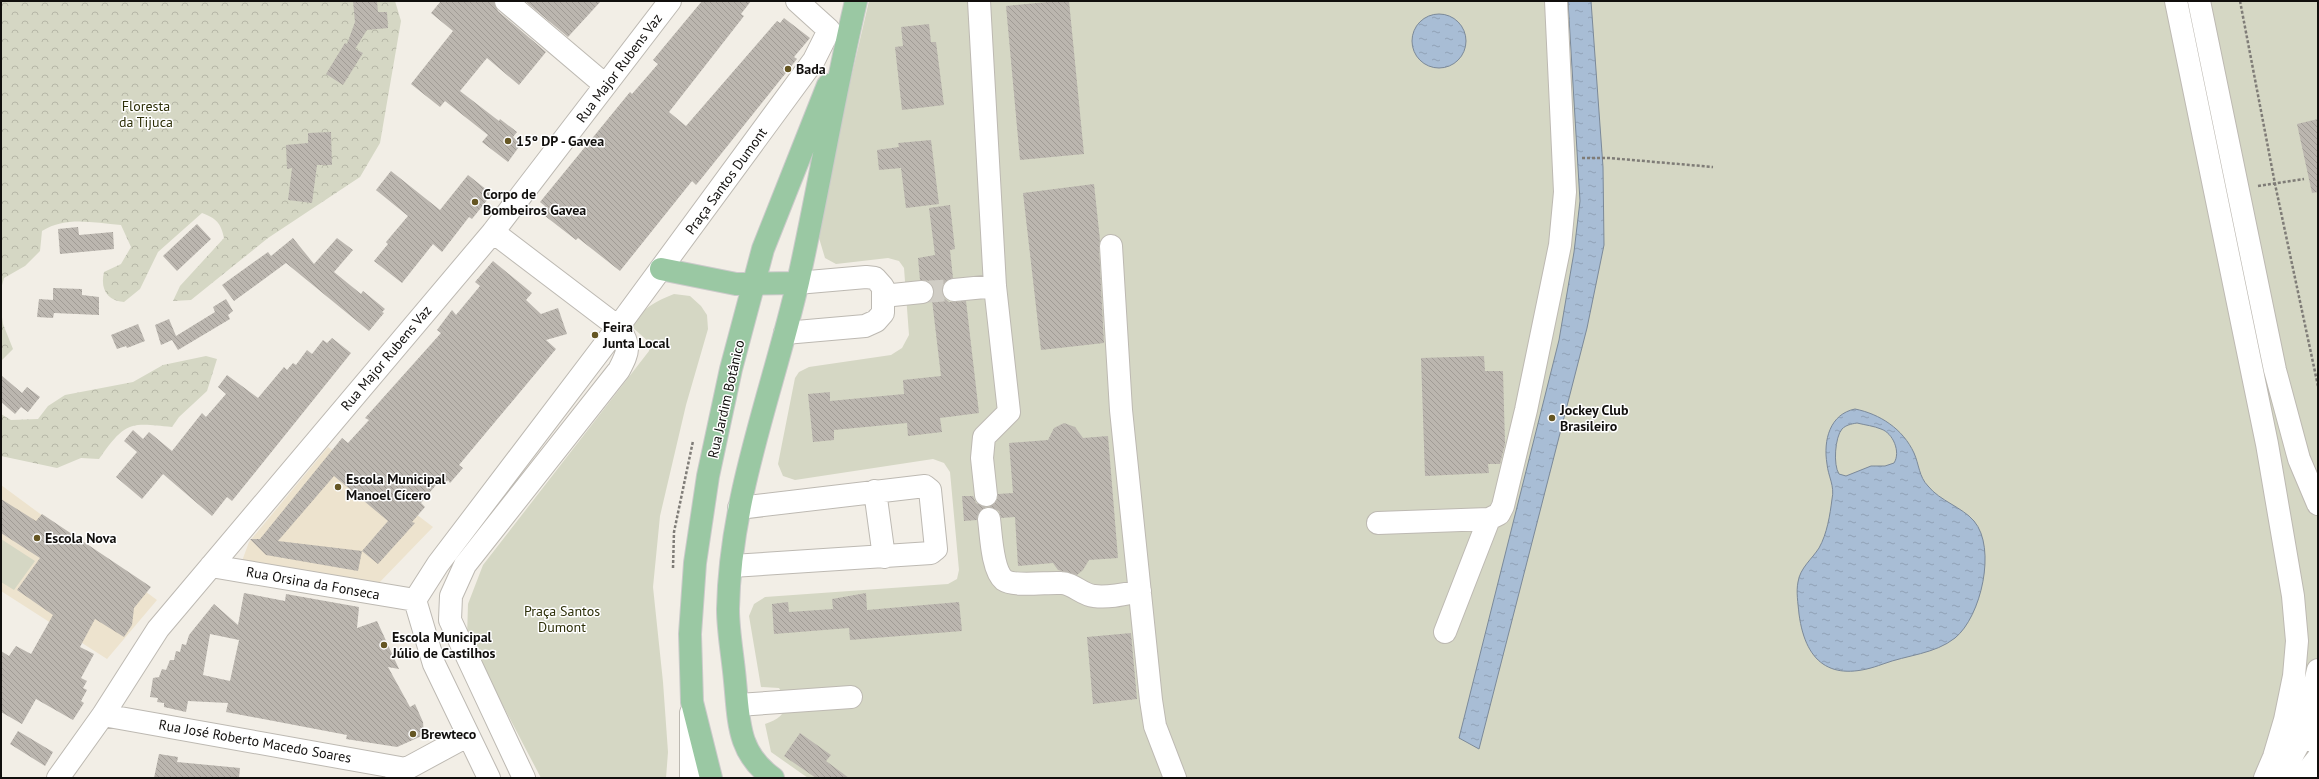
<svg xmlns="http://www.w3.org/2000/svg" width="2319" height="779" font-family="'PT Sans',sans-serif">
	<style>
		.education { fill: #ede3ce }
		.forest { fill: url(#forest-crowns) }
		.park { fill: #d5d7c4 }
		.water { fill: url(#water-ripples); stroke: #7b8999; fill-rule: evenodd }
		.building { fill: url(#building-back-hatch); fill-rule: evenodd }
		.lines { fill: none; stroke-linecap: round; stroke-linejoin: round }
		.minor-tunnel { stroke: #d0cdc5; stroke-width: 22; stroke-dasharray: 22 11; stroke-linecap: butt }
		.minor-casing { stroke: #bdb9b2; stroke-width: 24 }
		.major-casing { stroke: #cbcaca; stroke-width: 24 }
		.path { stroke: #7f7c77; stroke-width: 2.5; stroke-dasharray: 3 2; stroke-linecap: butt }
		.minor { stroke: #fff; stroke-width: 22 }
		.major { stroke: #9ac8a3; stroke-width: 22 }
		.poi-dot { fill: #655623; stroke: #fff; stroke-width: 1.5 }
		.labels { text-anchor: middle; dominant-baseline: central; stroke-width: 3; stroke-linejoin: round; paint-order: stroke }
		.street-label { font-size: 14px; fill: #110f0d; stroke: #fff }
		.poi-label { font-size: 14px; font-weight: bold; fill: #110f0d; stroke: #fff; text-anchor: start }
		.park-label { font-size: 14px; fill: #2d2f08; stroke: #fff }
	</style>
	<defs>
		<pattern id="forest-crowns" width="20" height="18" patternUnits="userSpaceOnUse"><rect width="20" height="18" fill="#d5d7c4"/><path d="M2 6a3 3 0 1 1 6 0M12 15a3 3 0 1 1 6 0" fill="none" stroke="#b6b7a7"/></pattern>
		<pattern id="water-ripples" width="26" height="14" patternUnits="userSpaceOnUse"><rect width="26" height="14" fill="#a8bdd5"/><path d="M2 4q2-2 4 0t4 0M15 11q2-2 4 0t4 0" fill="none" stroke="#90a1b6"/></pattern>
		<pattern id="building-back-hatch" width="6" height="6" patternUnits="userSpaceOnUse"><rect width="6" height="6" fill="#bbb6af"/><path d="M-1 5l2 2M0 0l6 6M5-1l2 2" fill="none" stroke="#a09b95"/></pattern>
	</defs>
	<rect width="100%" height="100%" fill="#f2eee6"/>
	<path class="education" d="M 328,447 L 433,527 L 377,585 L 242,561 L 249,542 Z
		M 1,485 L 157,600 L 107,659 L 1,591 Z"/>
	<path class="forest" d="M 1,1 L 395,1 L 401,21 L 380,143 L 360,177 L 268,238 L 191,300 L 173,301 L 180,286 L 224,238 C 221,223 216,218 202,213 L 158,252 L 140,289 L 124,302 C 107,301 100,289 104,272 L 121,264 L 131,247 L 121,225 C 93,223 67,216 42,231 L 40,251 L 25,266 L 4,278 L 1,289 Z
		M 1,310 L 3,324 L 13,349 L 1,361 Z
		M 206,356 L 217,359 L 207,391 L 179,417 L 172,427 C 129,422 125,422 99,459 L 81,458 L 57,468 L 1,456 L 1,414 L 11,420 L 38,419 L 48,406 L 65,395 L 133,382 L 163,365 Z"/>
	<path class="park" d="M 869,1 L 2318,1 L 2318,778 L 808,778 L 771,752 L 765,724 C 785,717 791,708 779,688 L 761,687 L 749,616 L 754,604 L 765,597 L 948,584 L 957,579 L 959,570 L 950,472 L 944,463 L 933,459 L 795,480 L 783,476 L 778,464 L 795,378 L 799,372 L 809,367 L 891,355 L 902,348 L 909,335 L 904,268 L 899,261 L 888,258 L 836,264 L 825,258 L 816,228 Z
		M 674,294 L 690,296 L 701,306 L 707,315 L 708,329 L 686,405 L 660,516 L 653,587 L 663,682 L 668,752 L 666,778 L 541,778 L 467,637 L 468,604 L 483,565 L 649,351 L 650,343 L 631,326 C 641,309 656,301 674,294 Z
		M 1,539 L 35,561 L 14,590 L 1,582 Z"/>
	<path class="water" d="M 1568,1 L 1591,1 L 1603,167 L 1604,245 L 1587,328 L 1479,749 L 1459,738 L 1559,340 L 1574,252 L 1580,201 Z
		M1412 41a27 27 0 1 1 54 0a27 27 0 1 1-54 0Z
		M 1855,409 C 1880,414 1903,429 1914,453 C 1919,464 1919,477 1928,486 C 1940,501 1962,507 1974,521 C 1997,548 1981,617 1955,638 C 1935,654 1907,655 1883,664 C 1835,682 1806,667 1799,614 C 1798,603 1796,592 1798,582 C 1800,568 1812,559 1819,548 C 1827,534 1830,515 1832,499 C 1835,486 1828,476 1827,464 C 1823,440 1830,414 1855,409 ZM 1857,423 C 1865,425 1874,426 1881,429 C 1893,433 1901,452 1894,463 L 1885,466 L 1871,466 L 1846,476 L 1839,474 C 1833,465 1835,437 1842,429 C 1846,425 1851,424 1857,423 Z"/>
	<path class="building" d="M 353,1 L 377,1 L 378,12 L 387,12 L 388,28 L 367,30 L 355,49 L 363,53 L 343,85 L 326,74 L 345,43 L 347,44 L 355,22 Z
		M 441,1 L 494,1 L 498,11 L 546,52 L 519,85 L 487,58 L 460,91 L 499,121 L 500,119 L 517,132 L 513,137 L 521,144 L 508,162 L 482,142 L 488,135 L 445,101 L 440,107 L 411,84 L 453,31 L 431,13 Z
		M 525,1 L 601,1 L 568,37 Z
		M 702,1 L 751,1 L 741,14 L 744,16 L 669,112 L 686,126 L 777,21 L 780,23 L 784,18 L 810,38 L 794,57 L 797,59 L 701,179 L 696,185 L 692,181 L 620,271 L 578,238 L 576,240 L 540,212 L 545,206 L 540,202 L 630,92 L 632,94 L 658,64 L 653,60 Z
		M 1058,1 L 1069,1 L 1084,154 L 1020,160 L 1006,6 Z
		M 929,24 L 931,42 L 936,42 L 944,105 L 902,110 L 895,47 L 903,46 L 901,27 Z
		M 2318,119 L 2318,192 L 2312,193 L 2297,124 Z
		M 331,132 L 332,165 L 317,165 L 312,203 L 288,200 L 292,168 L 287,169 L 286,145 L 308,143 L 308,133 Z
		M 931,140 L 939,204 L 906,208 L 901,168 L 879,170 L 877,150 L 899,147 L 898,143 Z
		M 391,171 L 440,210 L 468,175 L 492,194 L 472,219 L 469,217 L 442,252 L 433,244 L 402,283 L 374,261 L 388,244 L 386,242 L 408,216 L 376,190 Z
		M 1094,184 L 1100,240 L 1099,247 L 1104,343 L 1041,350 L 1023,193 Z
		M 950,205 L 955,249 L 950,250 L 953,278 L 943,284 L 942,292 L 944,298 L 949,302 L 966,301 L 979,413 L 940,418 L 942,432 L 908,436 L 907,423 L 834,430 L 834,440 L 813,442 L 808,394 L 830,392 L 830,401 L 904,394 L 903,380 L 941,376 L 932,300 L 931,301 L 934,290 L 927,281 L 920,280 L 918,258 L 935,255 L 929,208 Z
		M 197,224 L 211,239 L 177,271 L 163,256 Z
		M 78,227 L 79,235 L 113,232 L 114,249 L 60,254 L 58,229 Z
		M 293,238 L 314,264 L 337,238 L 353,250 L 334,272 L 361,294 L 363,291 L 385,309 L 382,312 L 384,313 L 369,331 L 286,263 L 234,301 L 222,285 L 268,252 L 271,256 Z
		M 493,261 L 532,293 L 526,300 L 541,314 L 558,308 L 567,334 L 546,340 L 556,349 L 459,465 L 463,468 L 450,483 L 448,480 L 445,484 L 440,480 L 421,503 L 425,507 L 412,522 L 415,523 L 378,564 L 362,551 L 388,521 L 334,476 L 278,541 L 362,551 L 358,571 L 266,555 L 250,539 L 260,539 L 342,438 L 348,443 L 369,420 L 365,418 L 441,333 L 437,330 L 452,310 L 456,315 L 480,286 L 475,282 Z
		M 53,288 L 82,289 L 82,295 L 99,297 L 99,315 L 54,313 L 53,318 L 37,317 L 39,299 L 53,300 Z
		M 226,299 L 233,311 L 228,315 L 230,319 L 178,350 L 172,340 L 161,345 L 155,325 L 169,319 L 176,336 L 215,312 L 213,307 Z
		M 138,324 L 145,341 L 127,348 L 126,346 L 117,349 L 111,335 Z
		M 332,338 L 351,353 L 232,501 L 227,497 L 212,516 L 163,474 L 142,499 L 116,477 L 137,452 L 124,441 L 133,430 L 143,439 L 149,432 L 172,451 L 202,413 L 206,417 L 226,394 L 218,387 L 227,375 L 258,398 L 284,367 L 287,370 L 293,363 L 296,365 L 307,350 L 312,354 L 323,340 L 327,343 Z
		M 1484,356 L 1485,371 L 1503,371 L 1505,444 L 1500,464 L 1488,464 L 1489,473 L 1425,476 L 1421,358 Z
		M 1,375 L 22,393 L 27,387 L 40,397 L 28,412 L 21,407 L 15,414 L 1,402 Z
		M 1064,423 L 1075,427 L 1083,438 L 1108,436 L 1118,558 L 1089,560 L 1083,570 L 1077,575 L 1058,570 L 1053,563 L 1018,566 L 1015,517 L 1001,518 L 999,511 L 989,507 L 997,500 L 998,494 L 1013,493 L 1009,443 L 1048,440 L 1054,428 Z
		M 962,496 L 973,496 L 976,503 L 986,507 L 978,514 L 977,520 L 964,521 Z
		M 1,499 L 36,521 L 42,514 L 151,587 L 134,608 L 132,625 L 124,637 L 95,619 L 80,647 L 94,654 L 81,678 L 87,681 L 83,688 L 87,690 L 81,701 L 84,703 L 73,720 L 36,699 L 22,724 L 1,712 L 1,651 L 9,656 L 16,646 L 31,654 L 53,615 L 17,590 L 40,558 L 1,533 Z
		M 244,593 L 285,601 L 286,594 L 359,607 L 357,628 L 377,621 L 399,669 L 388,667 L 410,707 L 415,704 L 423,722 L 424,735 L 397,747 L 346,739 L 347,735 L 226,712 L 228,703 L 188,701 L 186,712 L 164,707 L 164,703 L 157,702 L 158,698 L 150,697 L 153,678 L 159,677 L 162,669 L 166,670 L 170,660 L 174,660 L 176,651 L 180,652 L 182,644 L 186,645 L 189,635 L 214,604 L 238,625 ZM 210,634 L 239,640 L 230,681 L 203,675 Z
		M 866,593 L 867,610 L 959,602 L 962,631 L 850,640 L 849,628 L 774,634 L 772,604 L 788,602 L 789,612 L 833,609 L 832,599 Z
		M 1131,633 L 1137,699 L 1093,704 L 1087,637 Z
		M 18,731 L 53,752 L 45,766 L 10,744 Z
		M 800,733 L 831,755 L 826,761 L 849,778 L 816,778 L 784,756 Z
		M 159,754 L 178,757 L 177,762 L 240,768 L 239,778 L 154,778 Z"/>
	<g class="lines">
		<path class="minor-tunnel" d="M 922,292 L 954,290"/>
		<g class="minor-casing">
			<path id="minor" d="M 506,1 L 605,85
				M 979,1 L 995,286 L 1009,412 L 984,437 L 982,458 L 986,495
				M 2176,1 L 2267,444 L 2293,596 L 2297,641 L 2294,676 L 2285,720 L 2274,757 L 2265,778
				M 2199,1 L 2275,370 L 2299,459 L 2318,504
				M 493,232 L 618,327 C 631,345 629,351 619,370 L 465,565 L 451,596 L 450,620 L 524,778
				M 1111,246 L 1121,410 L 1151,700 L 1155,726 L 1175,778
				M 954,290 L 995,286
				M 883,296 L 922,292
				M 785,333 L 865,326 L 876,321 L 883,313 L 883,287 L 875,278 L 866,277 L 797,283
				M 875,491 L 884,557
				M 989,519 C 991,534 992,570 1004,580 C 1014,587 1048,582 1061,583 C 1073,583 1082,595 1094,596 C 1110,598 1125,594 1140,591
				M 1378,523 L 1489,519 L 1499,514 L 1503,506 L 1526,410 L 1560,245 L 1565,192 L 1556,1
				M 211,566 L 415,600
				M 732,566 L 931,553 L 936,549 L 930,490 L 925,486 L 739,508
				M 1445,632 L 1489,519
				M 2318,670 L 2303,734 L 2318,744
				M 738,705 L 851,697
				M 103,715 L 406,769
				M 58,778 L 103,715 L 158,629 L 493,232 L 670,1
				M 396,778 L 406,769 L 467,736
				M 489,778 L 434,664 L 415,600 L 438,564 L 618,327 L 814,60 L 829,30 L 797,1
				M 691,778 L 691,713
				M 2280,778 L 2311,721
				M 2302,778 L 2318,758"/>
		</g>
		<g class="major-casing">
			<path id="major" d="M 661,269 L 736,284 L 797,283
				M 711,778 L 692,702 L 690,634 L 695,563 L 708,476 L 731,369 L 763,249 L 828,85
				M 773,778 C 737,753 739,720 735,681 C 733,657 728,632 728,609 C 730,497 773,390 798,282 C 819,188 834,94 856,1"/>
		</g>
		<path class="path" d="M 2240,1 L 2275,184 L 2318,386
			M 1582,158 L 1609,158 L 1713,167
			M 2258,186 L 2304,179
			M 673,568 L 674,532 L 693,441"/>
		<use href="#minor" class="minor"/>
		<use href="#major" class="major"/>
	</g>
	<g class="poi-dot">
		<circle cx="788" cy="69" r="4"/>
		<circle cx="508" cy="141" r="4"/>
		<circle cx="475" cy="202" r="4"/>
		<circle cx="595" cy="335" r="4"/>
		<circle cx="1552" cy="418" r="4"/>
		<circle cx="338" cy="487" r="4"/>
		<circle cx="37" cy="538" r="4"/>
		<circle cx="384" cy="645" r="4"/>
		<circle cx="413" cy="734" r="4"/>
	</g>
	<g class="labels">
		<g class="street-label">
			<text transform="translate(619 68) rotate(-53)">Rua Major Rubens Vaz</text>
			<text transform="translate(726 181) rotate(-54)">Praça Santos Dumont</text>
			<text transform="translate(386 358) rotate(-50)">Rua Major Rubens Vaz</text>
			<text transform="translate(726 399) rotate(-77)">Rua Jardim Botânico</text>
			<text transform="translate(313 583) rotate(10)">Rua Orsina da Fonseca</text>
			<text transform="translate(255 741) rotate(10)">Rua José Roberto Macedo Soares</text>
		</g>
		<g class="poi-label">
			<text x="796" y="69">Bada</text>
			<text x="516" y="141">15º DP - Gavea</text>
			<text x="483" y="194">Corpo de<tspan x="483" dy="16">Bombeiros Gavea</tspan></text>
			<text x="603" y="327">Feira<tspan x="603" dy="16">Junta Local</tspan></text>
			<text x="1560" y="410">Jockey Club<tspan x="1560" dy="16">Brasileiro</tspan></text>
			<text x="346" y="479">Escola Municipal<tspan x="346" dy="16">Manoel Cícero</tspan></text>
			<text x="45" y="538">Escola Nova</text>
			<text x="392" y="637">Escola Municipal<tspan x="392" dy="16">Júlio de Castilhos</tspan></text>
			<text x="421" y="734">Brewteco</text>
		</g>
		<g class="park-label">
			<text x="146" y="106">Floresta<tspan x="146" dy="16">da Tijuca</tspan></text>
			<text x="562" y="611">Praça Santos<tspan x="562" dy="16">Dumont</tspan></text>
		</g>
	</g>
	<rect width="2319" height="779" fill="none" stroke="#110f0d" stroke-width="4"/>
</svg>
